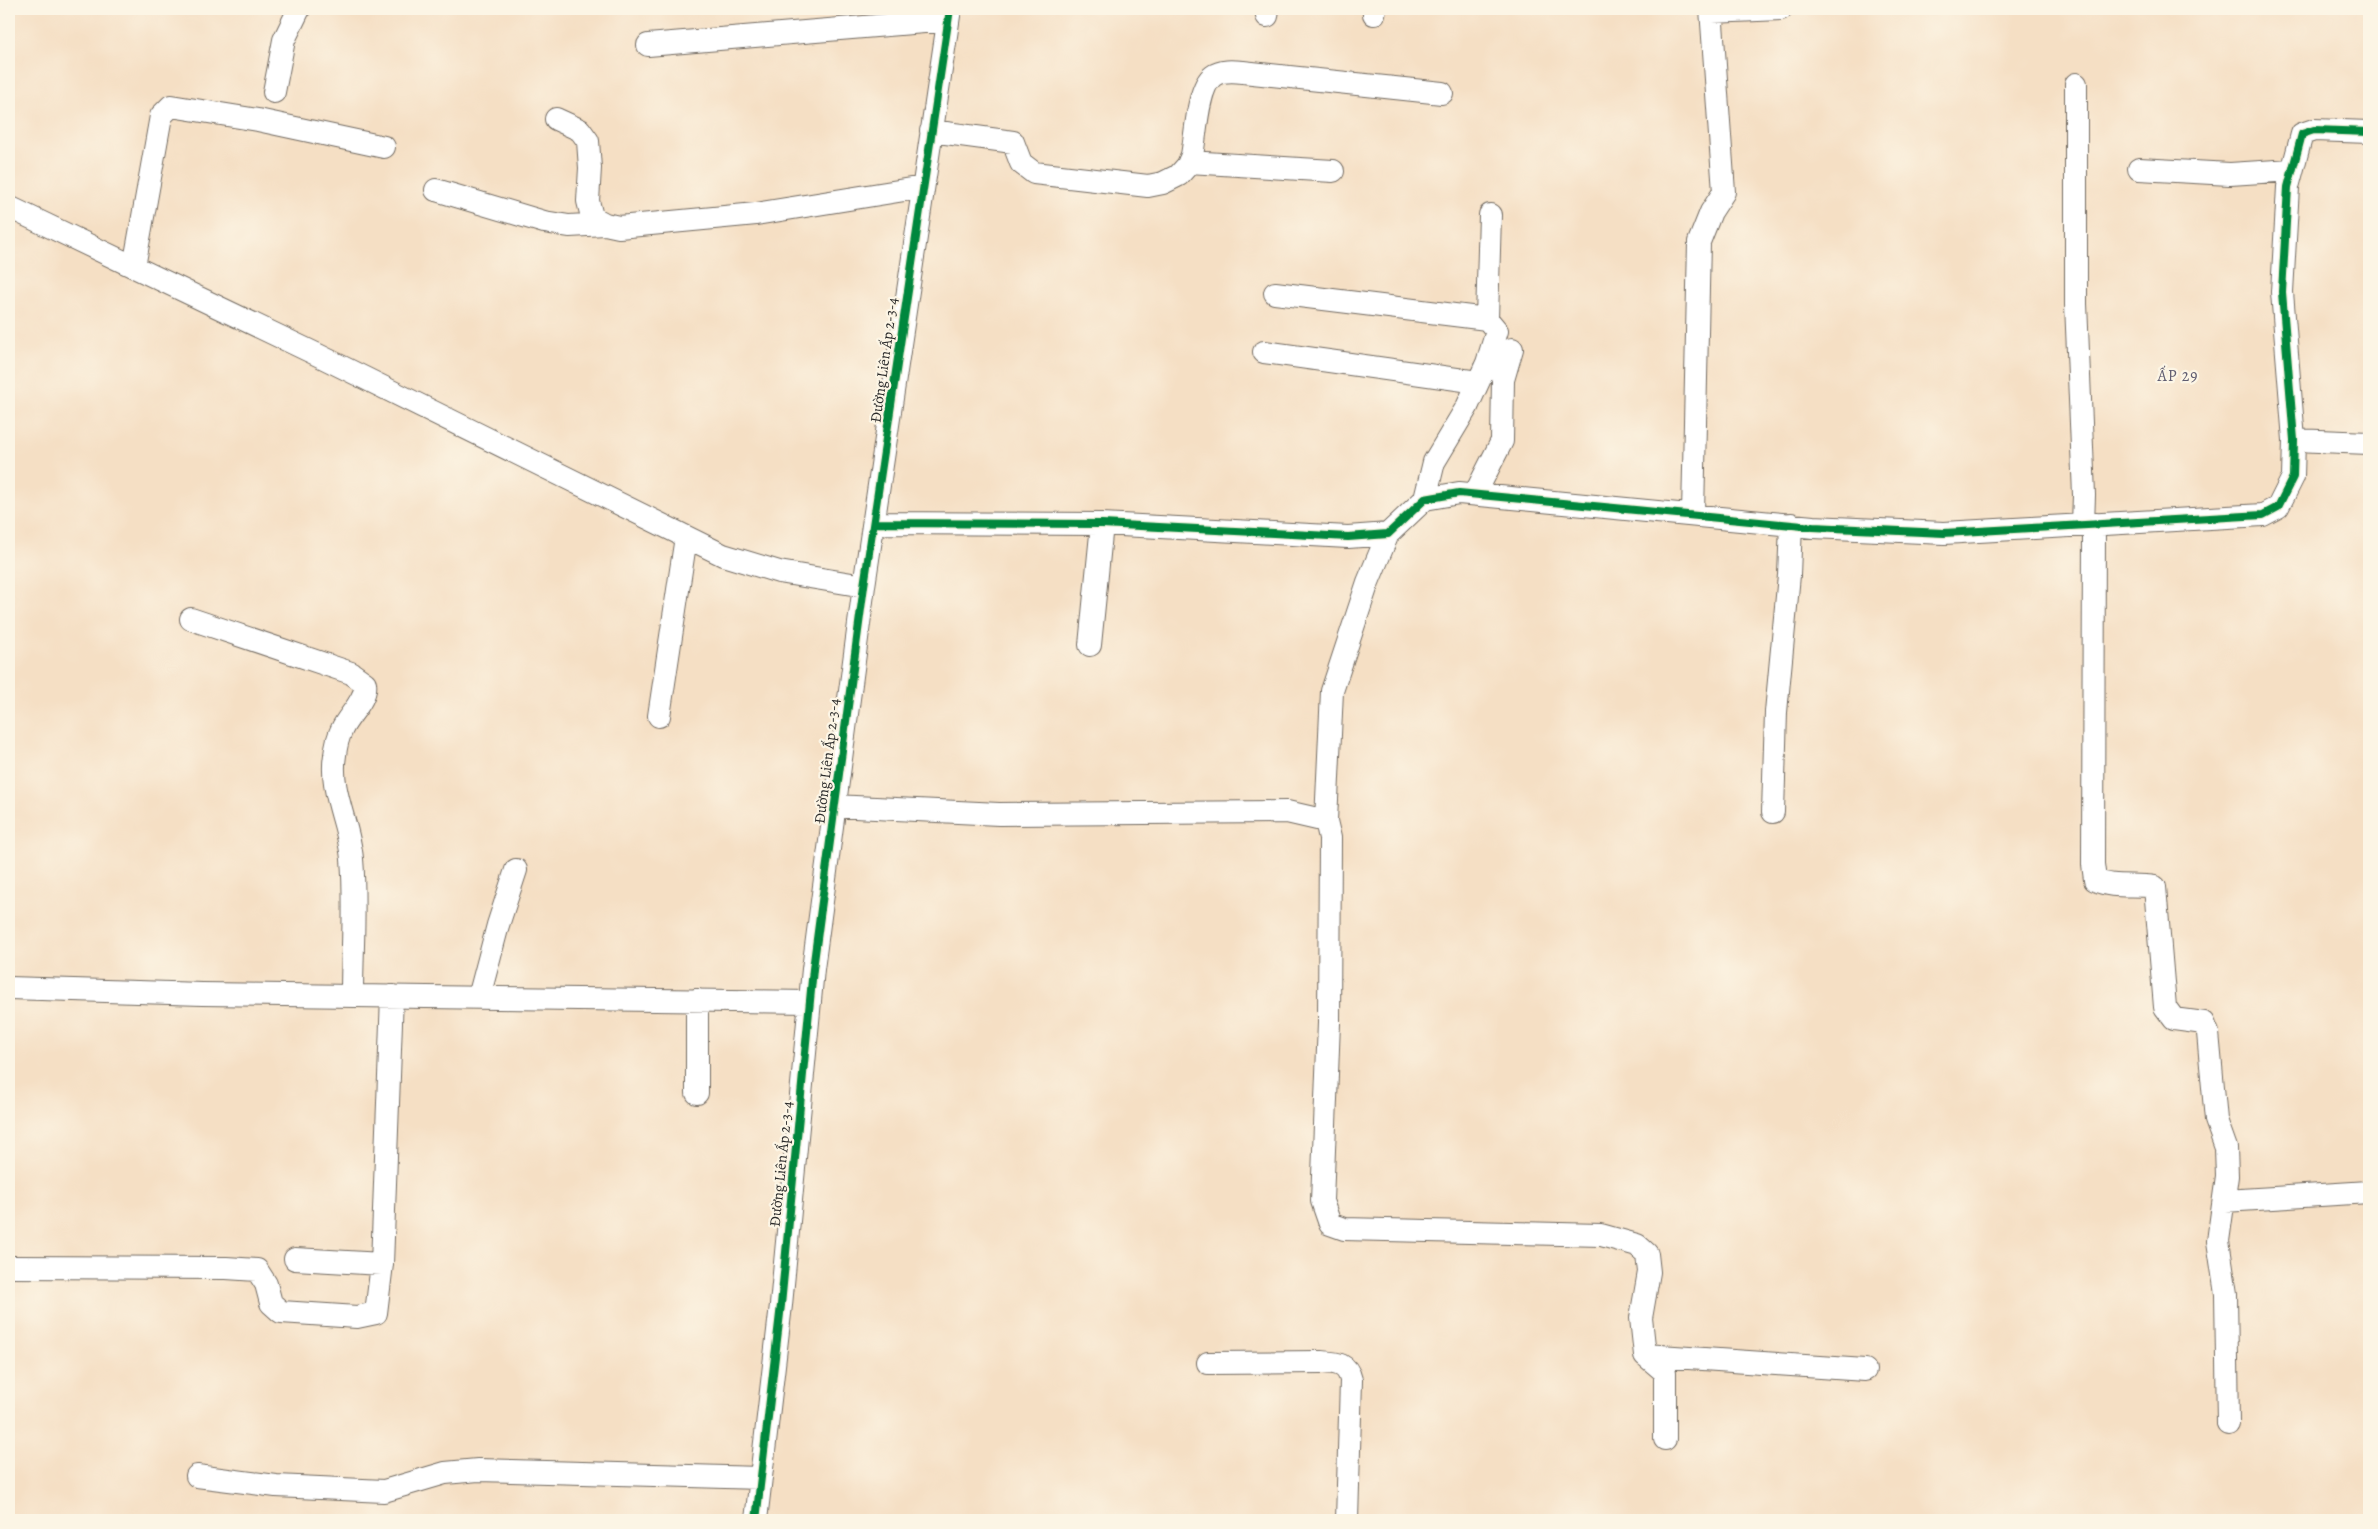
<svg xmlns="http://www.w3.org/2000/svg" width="2378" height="1529" font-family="Alegreya,serif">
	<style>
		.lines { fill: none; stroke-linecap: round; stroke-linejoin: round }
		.street-casing { stroke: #726a61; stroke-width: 24 }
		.street { stroke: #fff; stroke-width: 22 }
		.cycleway-casing { stroke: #fcf5e5; stroke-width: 11 }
		.cycleway { stroke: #00873e; stroke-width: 8 }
		.labels { text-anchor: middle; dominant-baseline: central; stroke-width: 4.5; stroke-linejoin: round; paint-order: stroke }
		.street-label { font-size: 15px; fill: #2b2b2b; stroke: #fcf5e5 }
		.neighbourhood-label { font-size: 16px; letter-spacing: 1px; fill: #605d71; stroke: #fcf5e5 }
	</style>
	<rect width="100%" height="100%" fill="#fcf5e5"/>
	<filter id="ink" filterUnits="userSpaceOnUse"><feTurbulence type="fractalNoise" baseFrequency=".02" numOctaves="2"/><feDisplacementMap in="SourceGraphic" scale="10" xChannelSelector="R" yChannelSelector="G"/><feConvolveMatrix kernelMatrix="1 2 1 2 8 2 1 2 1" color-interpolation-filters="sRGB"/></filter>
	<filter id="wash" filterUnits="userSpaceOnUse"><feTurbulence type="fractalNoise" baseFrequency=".0096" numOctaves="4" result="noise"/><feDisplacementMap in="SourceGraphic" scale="20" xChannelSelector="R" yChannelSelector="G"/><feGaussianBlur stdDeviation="1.12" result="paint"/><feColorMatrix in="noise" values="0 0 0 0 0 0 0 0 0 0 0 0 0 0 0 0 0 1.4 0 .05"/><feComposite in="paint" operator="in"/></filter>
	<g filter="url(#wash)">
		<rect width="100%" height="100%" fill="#f5dfc4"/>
	</g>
	<g filter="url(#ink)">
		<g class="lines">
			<g class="street-casing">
				<path id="street" d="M 1711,12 L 1781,9
					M 1374,14 L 1375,9
					M 1267,16 L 1268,9
					M 648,45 L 948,20
					M 2076,84 L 2076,304 L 2084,495 L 2083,525
					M 274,92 L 284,40 L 299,9
					M 556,119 L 580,130 L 588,141 L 590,168 L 588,201 L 592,217 L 605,224 L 619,227 L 756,214 L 923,187
					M 931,131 L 1013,142 L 1021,163 L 1034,173 L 1148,186 L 1163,183 L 1179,175 L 1188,165 L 1192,155 C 1196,136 1197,88 1213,76 C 1221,70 1233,71 1243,72 L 1442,93
					M 1189,162 L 1333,171
					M 2139,169 L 2230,174 L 2292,170
					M 436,190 L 544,222 L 569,226 L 605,224
					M 9,207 L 318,355 L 723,555 L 779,572 L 864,586
					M 134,267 L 161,116 L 171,106 L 258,120 L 384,147
					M 1275,293 L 1487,319
					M 1264,352 L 1478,382
					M 2294,440 L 2369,443
					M 1475,494 L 1502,441 L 1503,380 L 1512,349
					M 1425,499 L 1434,462 L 1467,407 L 1487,363 L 1497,331 L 1487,319 L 1490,215
					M 1693,514 L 1699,242 L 1711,212 L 1724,192 L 1711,9
					M 874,523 L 1102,524 L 1348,537 L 1388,534 L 1425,499 L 1459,493 L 1813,527 L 1944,533 L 2263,515 L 2278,507 L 2293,477 L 2294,440 L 2282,292 L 2288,187 L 2302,134 L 2314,130 L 2369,132
					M 2094,524 L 2093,864 L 2095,880 C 2114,889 2135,883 2155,887 L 2165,1007 L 2174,1019 L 2204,1023 L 2208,1033 L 2216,1120 L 2226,1148 L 2227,1176 L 2218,1241 L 2226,1294 L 2228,1424
					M 1388,534 L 1368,582 L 1332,691 L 1326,821 L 1330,838 L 1329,1023 L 1322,1201 L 1330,1224 L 1344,1229 L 1601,1235 L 1637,1245 L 1647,1254 L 1649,1272 L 1641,1318 L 1645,1355 L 1665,1372 L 1665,1439
					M 191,619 L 351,673 L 365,683 C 368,699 348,715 342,729 C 338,737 336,746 335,755 C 329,791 349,823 352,859 C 356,903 352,950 352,995
					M 1090,645 L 1102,524
					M 659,716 L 686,537
					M 834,806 L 999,814 L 1287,812 L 1326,821
					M 1773,812 L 1776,712 L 1789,575 L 1791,524
					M 9,988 L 202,994 L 810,1002
					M 479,997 L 498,925 L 516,870
					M 697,1000 L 697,1093
					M 2224,1201 L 2369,1192
					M 295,1259 L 382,1264
					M 9,1267 L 226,1268 L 257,1270 L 266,1284 L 271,1303 L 281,1312 L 357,1317 L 376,1313 L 382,1264 L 392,996
					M 1645,1355 L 1865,1370
					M 1208,1363 L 1321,1362 C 1337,1363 1347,1363 1351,1380 L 1347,1520
					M 197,1476 L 276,1486 L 384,1491 L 445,1473 L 478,1470 L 761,1478
					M 756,1520 L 781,1305 L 813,969 L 864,586 L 950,9"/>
			</g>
			<use href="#street" class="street"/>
			<g class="cycleway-casing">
				<path id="cycleway" d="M 874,523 L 1102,524 L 1348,537 L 1388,534 L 1425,499 L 1459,493 L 1813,527 L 1944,533 L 2263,515 L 2278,507 L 2293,477 L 2294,440 L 2282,292 L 2288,187 L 2302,134 L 2314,130 L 2369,132
					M 756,1520 L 781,1305 L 813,969 L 864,586 L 950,9"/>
			</g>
			<use href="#cycleway" class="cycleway"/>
		</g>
	</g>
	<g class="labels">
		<g class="street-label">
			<text transform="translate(884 360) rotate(-82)">Đường Liên Ấp 2-3-4</text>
			<text transform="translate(827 761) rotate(-83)">Đường Liên Ấp 2-3-4</text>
			<text transform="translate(781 1164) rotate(-84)">Đường Liên Ấp 2-3-4</text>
		</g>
		<g class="neighbourhood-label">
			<text x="2178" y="376">ẤP 29</text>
		</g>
	</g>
	<rect width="2378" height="1529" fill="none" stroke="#fcf5e5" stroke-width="30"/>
</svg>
